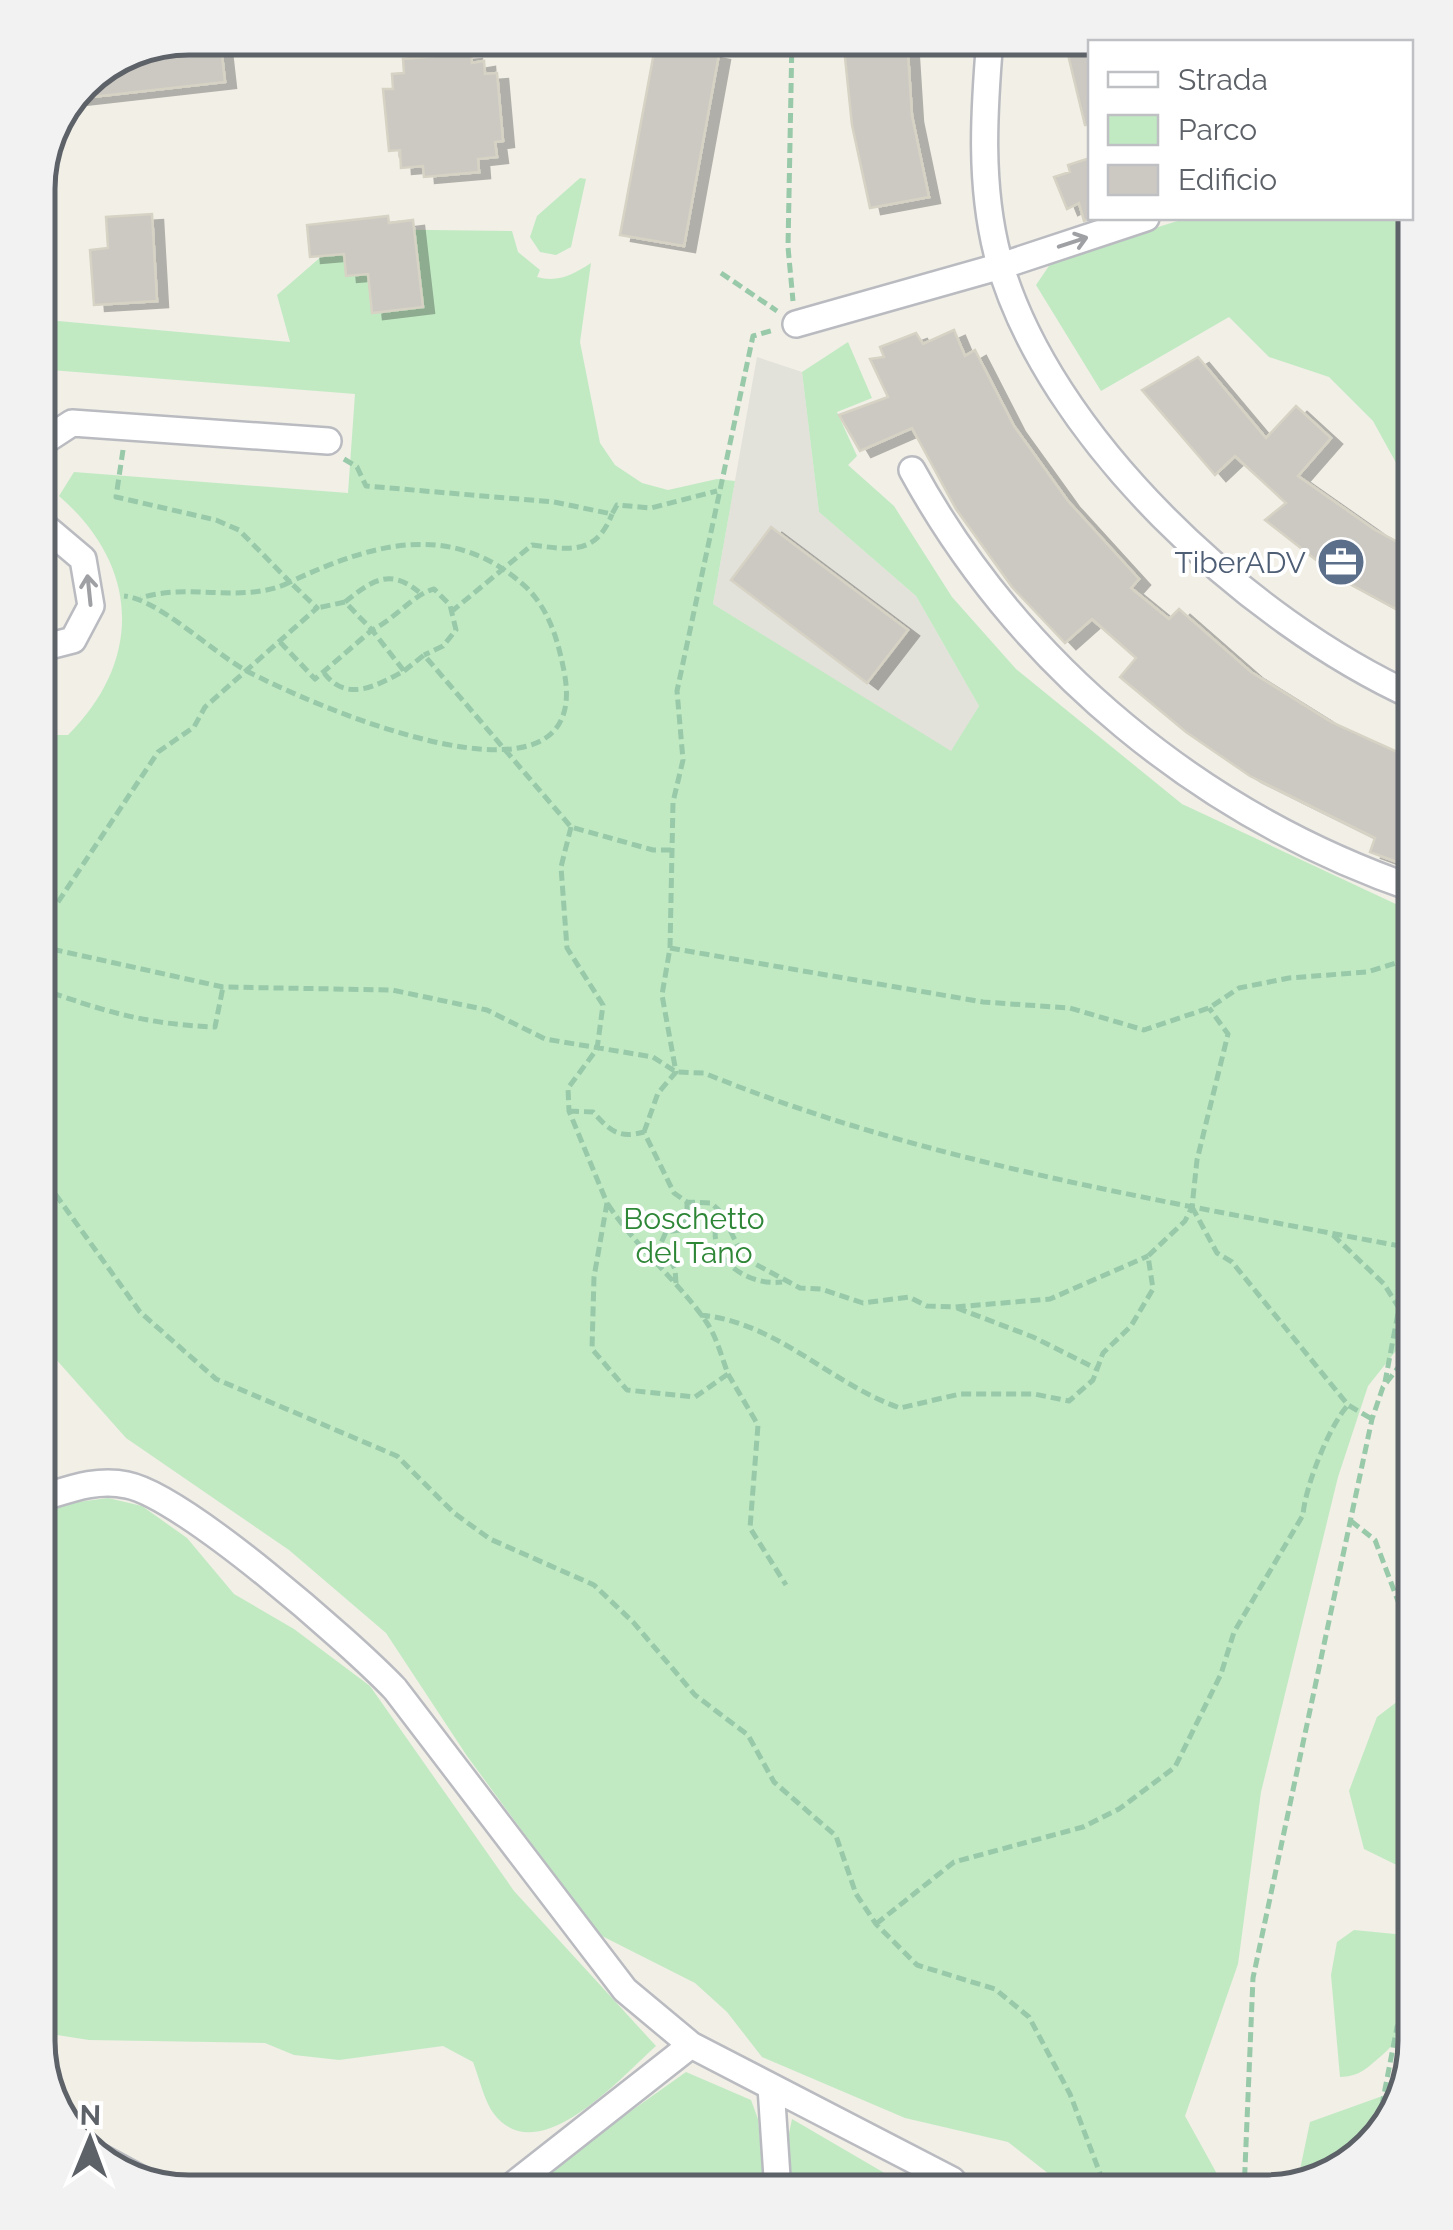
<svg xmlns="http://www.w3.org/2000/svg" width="1453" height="2230" font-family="Raleway,sans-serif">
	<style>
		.industrial { fill: #e2e1da }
		.green { fill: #c1eac3 }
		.building { fill: #ccc9c3; stroke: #d6d2c4; stroke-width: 2.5; filter: url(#shadow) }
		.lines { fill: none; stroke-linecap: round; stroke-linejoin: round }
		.minor-casing { stroke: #b9bbc1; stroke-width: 30 }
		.path { stroke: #98c9a9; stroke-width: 5; stroke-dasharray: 10 5; stroke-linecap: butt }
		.minor { stroke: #fff; stroke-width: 25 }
		.oneway { stroke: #9ea0a4 }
		.labels { text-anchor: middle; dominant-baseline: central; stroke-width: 8; stroke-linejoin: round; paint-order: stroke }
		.service-label { font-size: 30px; fill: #4e5e75; stroke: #fff; text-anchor: end }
		.park-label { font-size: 30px; fill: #2e8637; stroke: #fff }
		.rim { fill: none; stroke: #5d6168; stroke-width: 5 }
	</style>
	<defs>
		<filter id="shadow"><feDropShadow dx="11" dy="6" stdDeviation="0" flood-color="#0004"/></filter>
	</defs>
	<rect width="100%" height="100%" fill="#f1efe6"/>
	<path class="industrial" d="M 757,357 L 802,372 L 819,512 L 916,596 L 979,706 L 951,752 L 713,604 Z"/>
	<path class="green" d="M 580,178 L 586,179 L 571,247 L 556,255 L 540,252 L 530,237 L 537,216 Z
		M 1411,193 L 1415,193 L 1415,482 L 1405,479 L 1373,421 L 1329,377 L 1269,357 L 1229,317 L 1101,391 L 1036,285 L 1053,260 L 1187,218 L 1410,218 Z
		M 353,229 L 512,231 L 518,252 L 540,270 L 537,277 C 558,283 574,274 591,263 L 580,342 L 600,443 L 615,465 L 642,483 L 668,490 L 717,479 L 735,481 L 713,604 L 951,751 L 979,706 L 916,596 L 819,512 L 802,372 L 848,342 L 872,398 L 837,412 L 857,456 L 848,465 L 894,506 L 952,597 L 1016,669 L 1182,804 L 1415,913 L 1415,1327 L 1368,1386 L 1338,1477 L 1261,1792 L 1238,1964 L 1185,2116 L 1227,2192 L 1072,2192 L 1008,2142 L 905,2118 L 762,2057 L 727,2012 L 695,1983 L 598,1934 L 467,1756 L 386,1633 L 289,1550 L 126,1438 L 38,1339 L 38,735 L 68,735 C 143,660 140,566 59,496 L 74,472 L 348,493 L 355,394 L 38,369 L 38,284 L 47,320 L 290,342 L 277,295 Z
		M 108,1498 L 142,1506 L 187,1538 L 234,1594 L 294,1629 L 370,1686 L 514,1891 L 656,2046 C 622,2076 539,2172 494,2114 C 484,2101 479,2077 473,2062 L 443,2046 L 339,2060 L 294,2055 L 265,2043 L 89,2040 L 38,2032 L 38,1519 L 63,1504 Z
		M 1415,1688 L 1415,1874 L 1364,1849 L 1349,1791 L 1377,1717 Z
		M 1354,1930 L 1415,1936 C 1415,1988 1423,2020 1380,2057 C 1365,2070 1359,2076 1340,2077 L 1331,1975 L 1337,1942 Z
		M 686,2072 L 751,2100 L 758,2119 L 765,2192 L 517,2192 Z
		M 1402,2089 L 1395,2117 L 1339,2172 L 1297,2184 L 1310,2122 Z
		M 792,2119 L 917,2192 L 793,2192 L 788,2138 Z"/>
	<path class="building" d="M 189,38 L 220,38 L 225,82 L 74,99 L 82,82 Z
		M 843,38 L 907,38 L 912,116 L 929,197 L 870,208 L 852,125 Z
		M 1064,38 L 1090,38 L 1090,125 L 1085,125 Z
		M 656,42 L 719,54 L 684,246 L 620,235 Z
		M 471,53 L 472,63 L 484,61 L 485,74 L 497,73 L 503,141 L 495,142 L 497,157 L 478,159 L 479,172 L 424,177 L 423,166 L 401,168 L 400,150 L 389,151 L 383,89 L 393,89 L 392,74 L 404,73 L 403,59 Z
		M 1090,158 L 1090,219 L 1084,221 L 1079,203 L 1067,209 L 1054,177 L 1070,172 L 1068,165 Z
		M 152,214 L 157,301 L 94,305 L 90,250 L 108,248 L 106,217 Z
		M 388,216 L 389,223 L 413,220 L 423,307 L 372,313 L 368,274 L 346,276 L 344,254 L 310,257 L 307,225 Z
		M 954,330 L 965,356 L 975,350 L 1014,426 L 1068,501 L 1139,579 L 1131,588 L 1169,619 L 1179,609 L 1251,672 L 1331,722 L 1406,756 L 1402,765 L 1416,770 L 1416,869 L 1370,852 L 1375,838 L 1250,776 L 1186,732 L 1120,677 L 1136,658 L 1092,619 L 1065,643 L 1012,587 L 956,509 L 912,428 L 860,451 L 839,415 L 888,397 L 870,359 L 884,357 L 880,347 L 916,333 L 923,344 Z
		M 1198,357 L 1266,438 L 1296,406 L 1331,438 L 1298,476 L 1375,530 L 1416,552 L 1416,620 L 1339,578 L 1265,520 L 1286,503 L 1235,456 L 1215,475 L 1142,390 Z
		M 771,527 L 908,630 L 867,683 L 731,580 Z"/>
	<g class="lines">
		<g class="minor-casing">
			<path id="minor" d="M 990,38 C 984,110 979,185 998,257 C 1047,437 1249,622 1415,697
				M 1410,182 L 1414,182
				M 796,324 L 1001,266 L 1146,218
				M 38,439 L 46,440 L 72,423 L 328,441
				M 912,470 C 1020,667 1203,816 1415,889
				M 38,649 L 73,640 L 91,606 L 83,559 L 38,521
				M 38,1499 C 68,1490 96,1478 127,1485 C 184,1496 351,1643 395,1689 L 625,1990 L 691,2045 L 952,2180 L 962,2192
				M 771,2087 L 778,2192
				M 96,2155 L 146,2182
				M 504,2192 L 691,2045"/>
		</g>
		<path class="path" d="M 792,38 L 788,247 L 793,301
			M 721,273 L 777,311
			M 123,450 L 116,497 L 216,520 L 239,530 L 290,582 C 373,543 454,519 528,589 C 550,612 558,641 564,671 C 596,831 306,703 245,670 C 211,651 158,599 124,596
			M 344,459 L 357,467 L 366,486 L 554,502 L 612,514 L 617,505 L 651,508 L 717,491
			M 345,602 C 372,580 390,568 419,592
			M 451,612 L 532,545 C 571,550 596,555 612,514
			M 280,642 L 315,679 L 372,630 L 345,602 L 317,608
			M 404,671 L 424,655 L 571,827 L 653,850 L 672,850
			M 324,673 C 347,703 376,686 404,671 L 372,630 C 396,618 414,594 434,589 L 450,605 L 456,630 L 443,646 L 424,655
			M 571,827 L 561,867 L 567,948 L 603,1005 L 597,1049 L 568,1088 L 569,1111 L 607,1203 L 594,1277 L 592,1349 L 627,1390 L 695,1397 L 728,1374 C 722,1358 717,1338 707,1323 C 678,1280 636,1248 607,1203
			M 38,923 L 46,920 L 158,752 L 194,727 L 205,707 L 317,608 L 290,582 C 244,605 188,582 141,598
			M 38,946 L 223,987 L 392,990 L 487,1010 L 545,1039 L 653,1057 L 676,1072 L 704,1073 C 927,1164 1169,1202 1405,1247 L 1415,1245
			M 670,948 L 673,802 L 683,760 L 677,691 L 753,336 L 774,330
			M 38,988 C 104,1011 143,1024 215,1027 L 223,987
			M 569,1111 L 593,1112 C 610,1131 619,1139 644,1132 L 674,1193 L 687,1202 L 711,1203 L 721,1212 L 744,1258 L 800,1288 L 821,1289 L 863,1303 L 909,1297 L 927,1306 L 955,1307 L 1050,1299 L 1148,1256
			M 644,1132 L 658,1093 L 676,1072 L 662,995 L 670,948 L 983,1002 L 1070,1008 L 1144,1030 L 1209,1008 L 1239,988 L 1289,978 L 1367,972 L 1415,957
			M 38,1170 L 140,1312 L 216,1379 L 397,1456 L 454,1513 L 490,1539 L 594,1585 L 633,1622 L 695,1695 L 748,1735 L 774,1782 L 836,1836 L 856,1894 L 876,1924 L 917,1965 L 995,1989 L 1029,2017 L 1070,2094 L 1107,2192
			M 1192,1207 L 1217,1253 L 1232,1262 L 1348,1405 L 1372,1419
			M 720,1215 C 700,1254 746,1287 782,1282
			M 1333,1235 L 1384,1284 L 1399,1308 L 1385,1382
			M 676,1283 L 675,1269 L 661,1243 L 666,1232 L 680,1230 L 687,1219 L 687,1202
			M 957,1308 L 1033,1337 L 1097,1369
			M 700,1315 C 777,1322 829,1383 900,1408 L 960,1394 L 1034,1394 L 1069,1401 L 1093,1380 L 1103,1353 L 1131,1326 L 1153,1289 L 1148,1256 L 1185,1221 L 1192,1207 L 1197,1160 L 1228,1034 L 1209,1008
			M 728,1374 L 758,1425 L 750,1528 L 786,1585
			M 1351,1521 L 1375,1540 L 1398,1601 L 1415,1609
			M 876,1924 L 954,1862 L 1083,1827 L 1119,1809 L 1175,1767 L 1221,1674 L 1234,1632 L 1303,1515 C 1305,1487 1329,1426 1348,1405
			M 1376,2136 L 1397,2027 L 1415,1994
			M 1244,2192 L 1253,1978 L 1372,1419 L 1383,1387 L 1415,1346"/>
		<use href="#minor" class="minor"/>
	</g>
	<defs><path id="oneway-shaft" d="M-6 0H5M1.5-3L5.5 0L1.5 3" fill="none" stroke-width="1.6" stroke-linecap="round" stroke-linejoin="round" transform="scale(2.5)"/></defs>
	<g class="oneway">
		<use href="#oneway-shaft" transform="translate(1073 242) rotate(-18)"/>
		<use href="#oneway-shaft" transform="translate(89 590) rotate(-96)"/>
	</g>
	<defs>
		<g id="office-disc" transform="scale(2.5)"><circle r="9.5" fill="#5c6f8a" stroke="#fff"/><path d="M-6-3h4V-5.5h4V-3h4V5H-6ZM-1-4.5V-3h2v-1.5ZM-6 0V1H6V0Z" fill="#fff"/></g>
	</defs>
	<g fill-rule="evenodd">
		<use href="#office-disc" x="1341" y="562"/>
	</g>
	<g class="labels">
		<g class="service-label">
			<text x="1306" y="562">TiberADV</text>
		</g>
		<g class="park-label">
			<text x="694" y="1218">Boschetto<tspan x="694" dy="34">del Tano</tspan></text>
		</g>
	</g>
	<path d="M0 0H1453V2230H0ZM189 55H1264A134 134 0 0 1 1398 189V2041A134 134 0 0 1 1264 2175H189A134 134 0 0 1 55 2041V189A134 134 0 0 1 189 55Z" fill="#f2f2f3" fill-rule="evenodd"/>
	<path class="rim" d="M189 55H1264A134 134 0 0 1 1398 189V2041A134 134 0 0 1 1264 2175H189A134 134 0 0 1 55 2041V189A134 134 0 0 1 189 55Z"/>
	<rect x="1088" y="40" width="325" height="180" fill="#ffffff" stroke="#bec0c3" stroke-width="2.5"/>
	<rect x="1108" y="72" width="50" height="15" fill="#ffffff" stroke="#bec0c3" stroke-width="2.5"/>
	<text x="1178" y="90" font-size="30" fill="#5d6168">Strada</text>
	<rect x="1108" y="115" width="50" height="30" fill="#c1eac3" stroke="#bec0c3" stroke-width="2.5"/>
	<text x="1178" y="140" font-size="30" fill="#5d6168">Parco</text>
	<rect x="1108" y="165" width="50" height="30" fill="#ccc9c3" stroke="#bec0c3" stroke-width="2.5"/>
	<text x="1178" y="190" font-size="30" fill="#5d6168">Edificio</text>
	<g transform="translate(90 2140) rotate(1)" stroke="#ffffff" stroke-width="8" paint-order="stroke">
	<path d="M0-8L18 38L0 25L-18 38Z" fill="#5d6168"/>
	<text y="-15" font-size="28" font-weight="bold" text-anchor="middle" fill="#5d6168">N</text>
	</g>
</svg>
